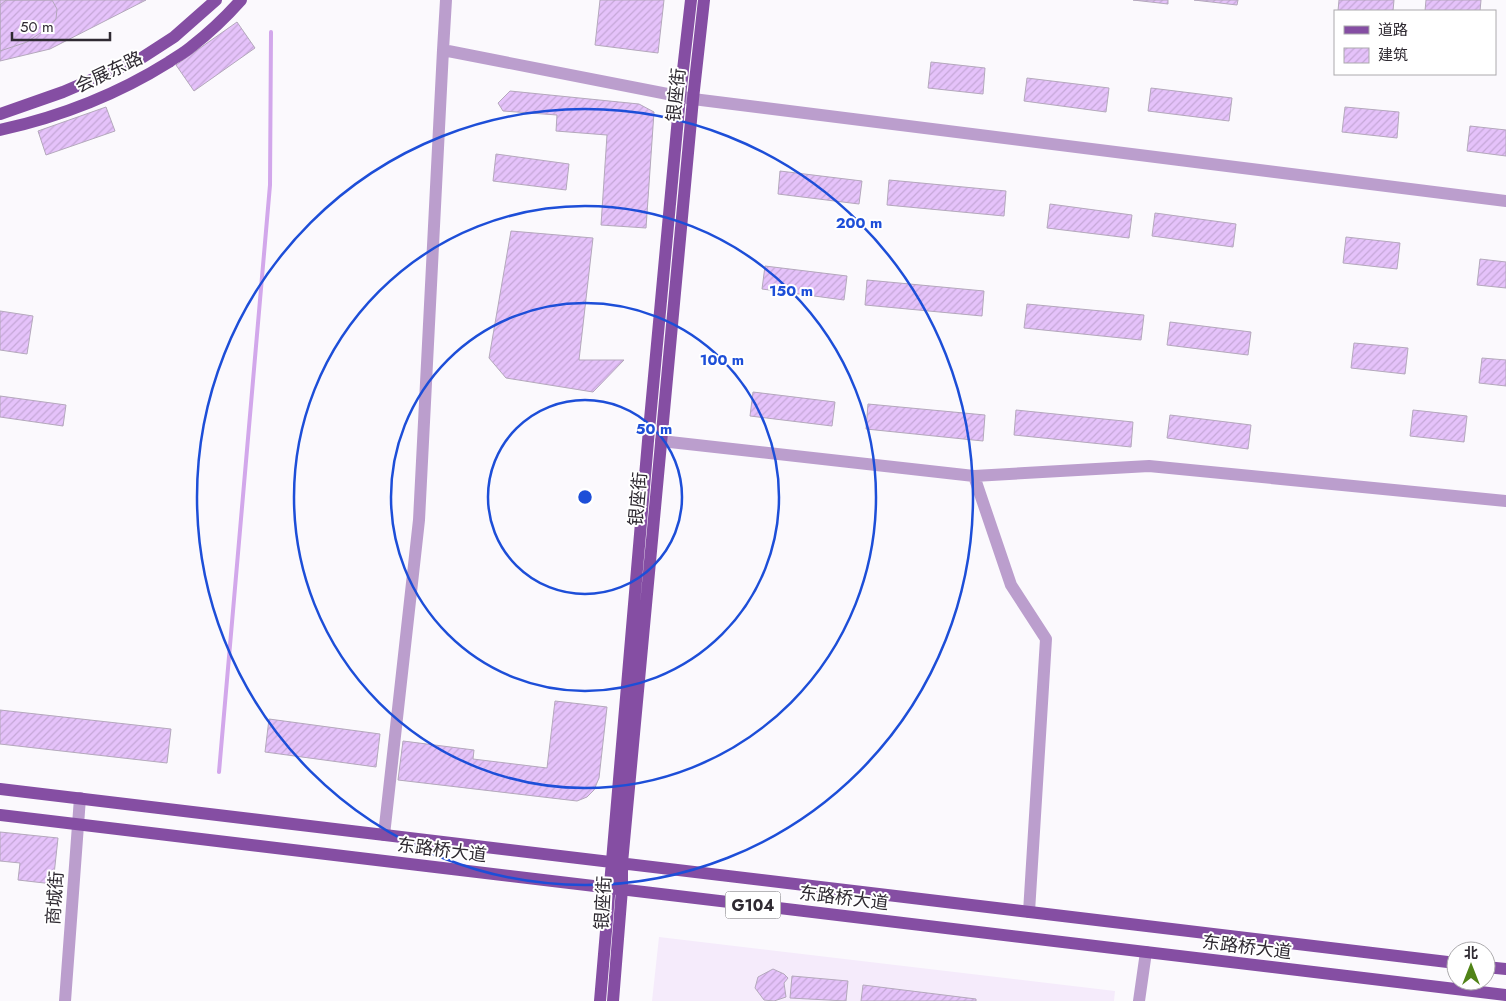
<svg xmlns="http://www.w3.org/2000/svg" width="1506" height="1001" font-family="Jost,'Noto Sans SC',sans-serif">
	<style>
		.built { fill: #f5ebfb }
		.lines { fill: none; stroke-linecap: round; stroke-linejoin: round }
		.stream { stroke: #d2a7eb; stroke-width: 4 }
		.building { fill: url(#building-hatch); stroke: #b4a8bc }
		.minor { stroke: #bb9ecd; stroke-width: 12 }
		.major { stroke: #854ea3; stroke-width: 12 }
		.ring { fill: none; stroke: #1d4ed8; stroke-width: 2.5 }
		.labels { text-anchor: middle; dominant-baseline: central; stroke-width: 4; stroke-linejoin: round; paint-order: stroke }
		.shield { fill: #fff; stroke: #6d6a70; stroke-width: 1 }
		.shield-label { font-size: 16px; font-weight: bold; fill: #2f2a32 }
		.street-label { font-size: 18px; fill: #2f2a32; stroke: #fff }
		.centre { fill: #1d4ed8; stroke: #fff; stroke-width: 2.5 }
		.ring-label { font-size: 15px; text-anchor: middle; font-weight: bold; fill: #1d4ed8; stroke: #fff; stroke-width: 4; stroke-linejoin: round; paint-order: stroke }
	</style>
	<defs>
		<pattern id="building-hatch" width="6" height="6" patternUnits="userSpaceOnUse" patternTransform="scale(1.25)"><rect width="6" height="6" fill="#e5c2fa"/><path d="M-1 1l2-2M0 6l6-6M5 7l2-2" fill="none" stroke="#c5a7d7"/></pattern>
	</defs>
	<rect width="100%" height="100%" fill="#fbf9fd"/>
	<path class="built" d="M 659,937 L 1115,991 L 1114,1001 L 652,1001 Z"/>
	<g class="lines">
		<path class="stream" d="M 219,772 L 270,185 L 271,32"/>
	</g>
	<path class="building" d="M 0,0 L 146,0 L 50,49 L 0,61 Z
		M 6,0 L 52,0 L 57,9 L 56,19 L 49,27 L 27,42 L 0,51 L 0,5 Z
		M 600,0 L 664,0 L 658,53 L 595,45 Z
		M 1133,0 L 1168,0 L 1168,4 Z
		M 1194,0 L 1238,0 L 1237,5 Z
		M 1339,0 L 1394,0 L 1393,11 L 1338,11 Z
		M 1426,0 L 1481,0 L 1480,11 L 1425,11 Z
		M 237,22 L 255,48 L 194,91 L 176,65 Z
		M 931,62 L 985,68 L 983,94 L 928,88 Z
		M 1027,78 L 1109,88 L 1106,112 L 1024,101 Z
		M 1151,88 L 1232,98 L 1229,121 L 1148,111 Z
		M 510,91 L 639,104 L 654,112 L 646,228 L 601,225 L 607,135 L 556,131 L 557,115 L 503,111 L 498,103 Z
		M 106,107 L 115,131 L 46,155 L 38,131 Z
		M 1345,107 L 1399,112 L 1397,138 L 1342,132 Z
		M 1470,126 L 1506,130 L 1506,156 L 1467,151 Z
		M 496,154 L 569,164 L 566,190 L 493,181 Z
		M 780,171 L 862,181 L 859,204 L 778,194 Z
		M 889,180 L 1006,191 L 1004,216 L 887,205 Z
		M 1050,204 L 1132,215 L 1129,238 L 1047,228 Z
		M 1155,213 L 1236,224 L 1233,247 L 1152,236 Z
		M 511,231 L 593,238 L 579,360 L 624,360 L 593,392 L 506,378 L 489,358 Z
		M 1346,237 L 1400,243 L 1397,269 L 1343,263 Z
		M 1480,259 L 1506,262 L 1506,288 L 1477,285 Z
		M 765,266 L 847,276 L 844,300 L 762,289 Z
		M 867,280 L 984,291 L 982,316 L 865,305 Z
		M 1027,304 L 1144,315 L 1141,340 L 1024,328 Z
		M 0,311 L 33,316 L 27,354 L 0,350 Z
		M 1170,322 L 1251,332 L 1248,355 L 1167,345 Z
		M 1354,343 L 1408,348 L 1405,374 L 1351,368 Z
		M 1482,358 L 1506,360 L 1506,386 L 1479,383 Z
		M 753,392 L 835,402 L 832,426 L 750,416 Z
		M 0,396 L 66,405 L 63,426 L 0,417 Z
		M 868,404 L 985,415 L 983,441 L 866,429 Z
		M 1016,410 L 1133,422 L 1131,447 L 1014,435 Z
		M 1413,410 L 1467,416 L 1464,442 L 1410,436 Z
		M 1170,415 L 1251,425 L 1248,449 L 1167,438 Z
		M 555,701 L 607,707 L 599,778 L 594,790 L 587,797 L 577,801 L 398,780 L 403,741 L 474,750 L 473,759 L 547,768 Z
		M 0,710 L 171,729 L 167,763 L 0,744 Z
		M 269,719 L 380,734 L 376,767 L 265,752 Z
		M 0,832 L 58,838 L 53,884 L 18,880 L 20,863 L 0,861 Z
		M 773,969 L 784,974 L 788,978 L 784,983 L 786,997 L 774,1001 L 764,1000 L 755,988 L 758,977 Z
		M 792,976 L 848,981 L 846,1001 L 790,998 Z
		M 863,985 L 976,999 L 976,1001 L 861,1001 Z"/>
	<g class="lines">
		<path class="minor" d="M 443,50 L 693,99 L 1506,201
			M 661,441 L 974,476 L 1149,466 L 1506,501
			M 974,476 L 1011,585 L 1046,639 L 1029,912
			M 384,835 L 419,520 L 443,50 L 446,0
			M 65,1001 L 80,798
			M 1139,1001 L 1146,952"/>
		<path class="major" d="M 0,114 L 63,92 L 140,59 L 174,37 L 216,0
			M 0,130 C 59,117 118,94 169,62 C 176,57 184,53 191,47 C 209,33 226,17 241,0
			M 0,789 L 1456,963
			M 0,815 L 1506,995
			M 1486,967 L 1506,969
			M 600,1001 L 648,441 L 680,96 L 691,0
			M 613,1001 L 622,889 L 622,863 L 693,99 L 704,0"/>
	</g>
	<g class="ring">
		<circle cx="585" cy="497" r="97"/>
		<circle cx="585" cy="497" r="194"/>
		<circle cx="585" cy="497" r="291"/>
		<circle cx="585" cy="497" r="388"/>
	</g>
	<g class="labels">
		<rect class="shield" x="725.5" y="891.5" width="55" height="27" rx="4"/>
		<g class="shield-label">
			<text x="753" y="905">G104</text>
		</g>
		<g class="street-label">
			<text transform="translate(109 72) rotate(-25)">会展东路</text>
			<text transform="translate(676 95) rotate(-84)">银座街</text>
			<text transform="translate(638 499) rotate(-85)">银座街</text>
			<text transform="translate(442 850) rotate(7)">东路桥大道</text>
			<text transform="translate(55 898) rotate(-86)">商城街</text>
			<text transform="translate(844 898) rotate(7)">东路桥大道</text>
			<text transform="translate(603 903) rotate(-87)">银座街</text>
			<text transform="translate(1247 947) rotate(7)">东路桥大道</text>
		</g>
	</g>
	<circle cx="585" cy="497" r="8" class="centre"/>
	<g class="ring-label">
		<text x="859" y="228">200 m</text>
		<text x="791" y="296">150 m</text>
		<text x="722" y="365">100 m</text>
		<text x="654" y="434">50 m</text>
	</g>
	<rect x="1334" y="10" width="162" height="65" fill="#ffffff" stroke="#acaaad"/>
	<rect x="1344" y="26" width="25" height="8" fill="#854ea3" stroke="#acaaad"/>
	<text x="1378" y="35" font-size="15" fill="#2f2a32">道路</text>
	<rect x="1344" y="48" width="25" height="15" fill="url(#building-hatch)" stroke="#acaaad"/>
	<text x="1378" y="60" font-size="15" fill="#2f2a32">建筑</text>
	<g transform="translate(1471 966)"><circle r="24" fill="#ffffff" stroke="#acaaad"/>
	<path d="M0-4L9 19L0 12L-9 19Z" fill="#508317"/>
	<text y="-8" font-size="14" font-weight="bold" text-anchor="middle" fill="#2f2a32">北</text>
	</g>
	<path d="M12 32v8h98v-8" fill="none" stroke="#2f2a32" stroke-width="2.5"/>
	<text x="20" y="32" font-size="15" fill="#2f2a32" stroke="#ffffff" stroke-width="4" paint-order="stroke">50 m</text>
</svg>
